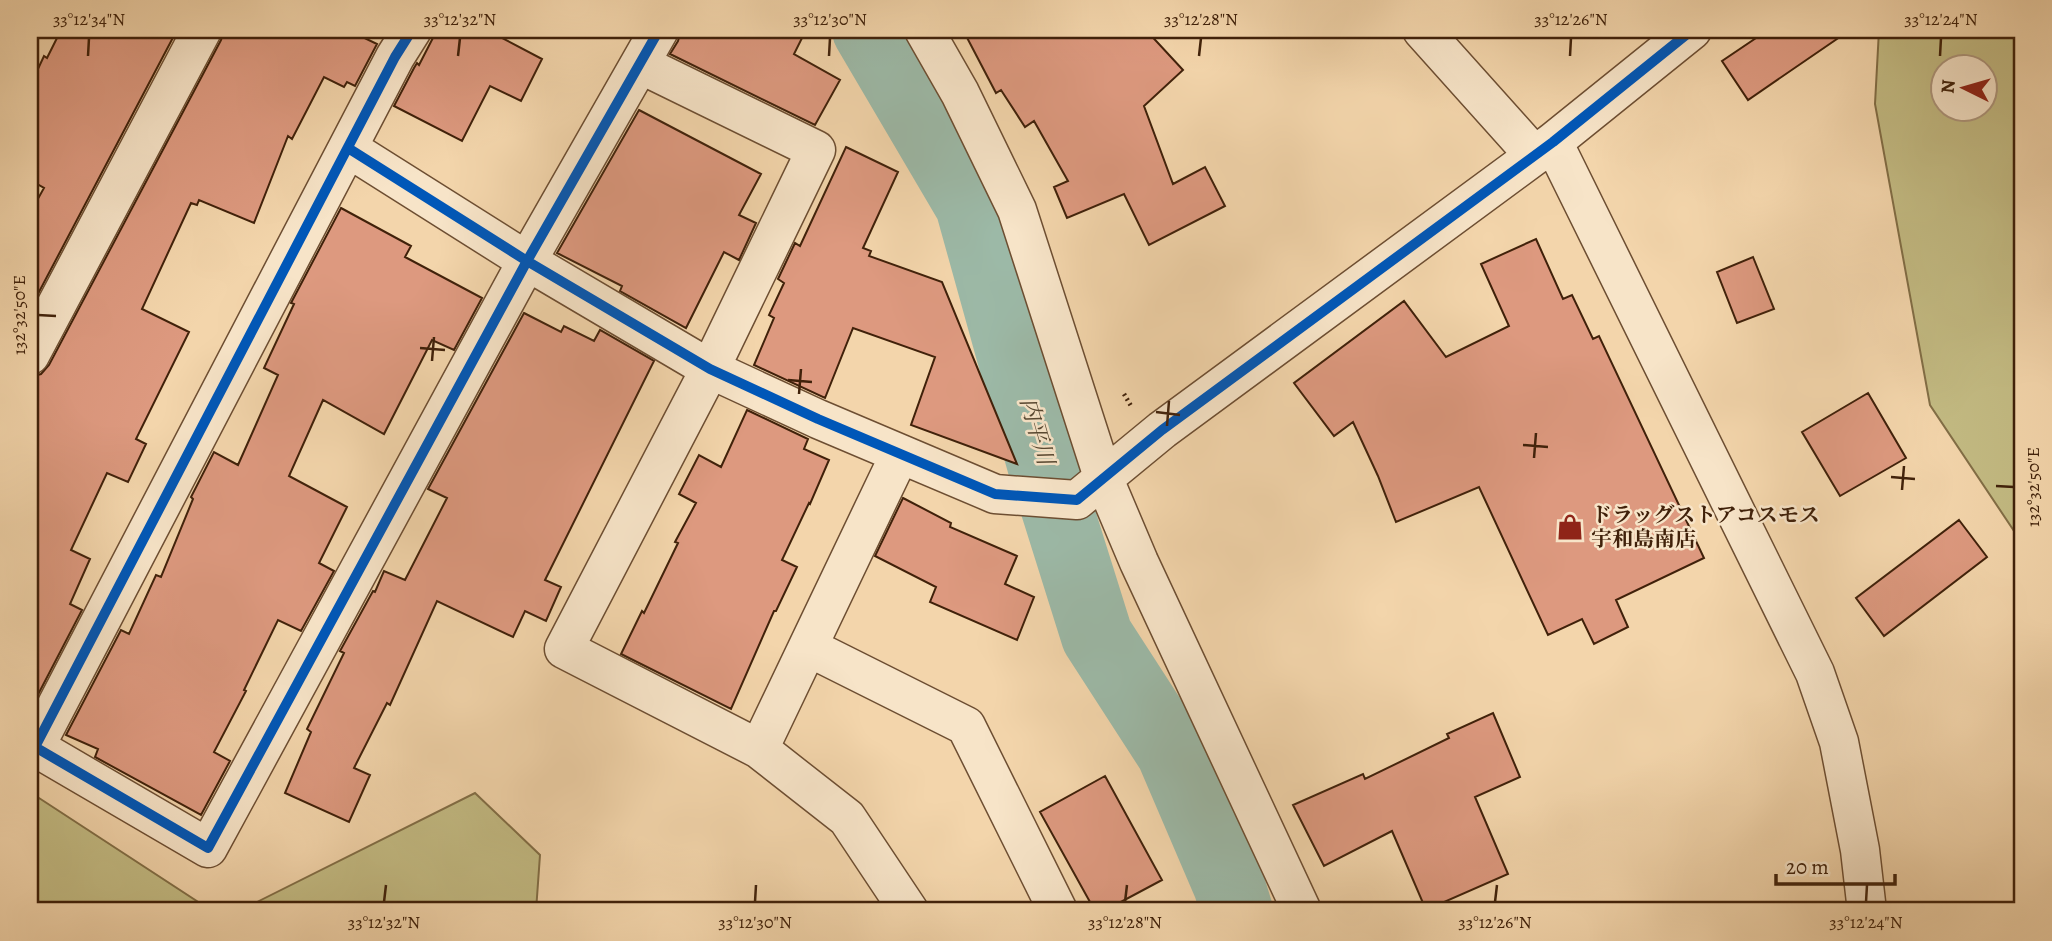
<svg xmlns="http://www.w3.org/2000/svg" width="2052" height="941" font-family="Alegreya,'Noto Serif JP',serif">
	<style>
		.green { fill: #c3bb83; stroke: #826e46; stroke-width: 2; fill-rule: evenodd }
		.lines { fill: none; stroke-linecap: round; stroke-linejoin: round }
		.river { stroke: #9cb9a7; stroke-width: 72 }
		.building { fill: #dd997f; stroke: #40210a; stroke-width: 2 }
		.minor-casing { stroke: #6d4e32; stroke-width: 41 }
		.path { stroke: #40210a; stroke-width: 4.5; stroke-dasharray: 2 3.5; stroke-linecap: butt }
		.minor { stroke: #f7e4c8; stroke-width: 38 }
		.cycleway-casing { stroke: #f7e4c8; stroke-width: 15 }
		.cycleway { stroke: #0057b8; stroke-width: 10 }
		.ticks { fill: none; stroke: #40210a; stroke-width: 2.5 }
		.labels { text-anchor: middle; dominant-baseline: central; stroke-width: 5; stroke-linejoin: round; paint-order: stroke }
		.poi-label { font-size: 21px; font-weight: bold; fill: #40210a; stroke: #f7e4c8; text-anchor: start }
		.water-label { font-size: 23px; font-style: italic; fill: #574731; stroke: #f7e4c8 }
		.neatline { fill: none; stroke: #40210a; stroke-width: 2.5 }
		.ticks-label { font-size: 18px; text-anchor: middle; fill: #40210a }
	</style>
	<rect width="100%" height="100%" fill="#f3d5ab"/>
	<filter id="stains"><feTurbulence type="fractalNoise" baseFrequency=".00286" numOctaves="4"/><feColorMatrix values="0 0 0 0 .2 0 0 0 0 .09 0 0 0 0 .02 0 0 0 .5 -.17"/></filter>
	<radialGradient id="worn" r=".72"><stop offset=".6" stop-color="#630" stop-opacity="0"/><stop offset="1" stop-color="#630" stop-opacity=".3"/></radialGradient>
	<path class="green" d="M 1879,30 L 2022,30 L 2022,543 L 1930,405 L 1875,104 ZM 1944,66 L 1986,66 L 1986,108 L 1944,108 Z
		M 475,793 L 540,855 L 536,911 L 239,911 Z
		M 39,798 L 212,911 L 30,911 L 30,811 Z"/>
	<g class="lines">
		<path class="river" d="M 868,30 L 971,205 L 1043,464 L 1097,636 L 1172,752 L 1229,885 L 1237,911"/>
	</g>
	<path class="building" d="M 61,30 L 177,30 L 30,309 L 30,213 L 44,188 L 30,180 L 30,86 L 44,56 L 47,58 Z
		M 224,30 L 348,30 L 377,44 L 355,86 L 347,82 L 344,87 L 324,77 L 292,139 L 288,136 L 254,223 L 199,200 L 197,205 L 191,203 L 142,309 L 189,332 L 136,439 L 146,444 L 128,482 L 107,473 L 71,550 L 90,559 L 70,604 L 82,610 L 30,710 L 30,377 L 41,374 L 49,365 L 221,40 Z
		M 437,30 L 487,30 L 542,59 L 521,101 L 490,86 L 462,141 L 394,106 L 414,68 L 417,63 L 419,65 Z
		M 681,30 L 806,30 L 794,54 L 840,80 L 815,125 L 670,54 L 678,41 Z
		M 963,30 L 1146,30 L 1183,70 L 1144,106 L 1173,184 L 1205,167 L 1225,206 L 1149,245 L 1124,194 L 1067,218 L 1054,187 L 1068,181 L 1034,121 L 1025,127 L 1001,90 L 996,93 Z
		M 1768,30 L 1850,30 L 1748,100 L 1722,61 Z
		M 639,110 L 761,174 L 739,215 L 756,223 L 739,260 L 724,252 L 686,328 L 620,291 L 622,286 L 557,253 Z
		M 846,147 L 898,172 L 863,248 L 871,251 L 869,256 L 942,282 L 1017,464 L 911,425 L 935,357 L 853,328 L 825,398 L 754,365 L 774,318 L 769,315 L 784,283 L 778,279 L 795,243 L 800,246 Z
		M 341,208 L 411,246 L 405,257 L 482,298 L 454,350 L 432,340 L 384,434 L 323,400 L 289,476 L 347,507 L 319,563 L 334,571 L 301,631 L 278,620 L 244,690 L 246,691 L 214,752 L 230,761 L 201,815 L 95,757 L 98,749 L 66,735 L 121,630 L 129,634 L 156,575 L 161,577 L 193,499 L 191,497 L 214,452 L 238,465 L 278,375 L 264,368 L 294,304 L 291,303 Z
		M 1536,239 L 1563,299 L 1572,295 L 1593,339 L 1599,336 L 1704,558 L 1616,600 L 1628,627 L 1594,644 L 1582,619 L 1548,635 L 1479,487 L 1396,522 L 1378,476 L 1353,422 L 1334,436 L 1294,383 L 1404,301 L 1446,357 L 1509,326 L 1481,264 Z
		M 1753,257 L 1774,309 L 1737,323 L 1717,272 Z
		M 524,313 L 561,332 L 564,326 L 594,341 L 600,330 L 654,361 L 545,580 L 561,587 L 546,621 L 525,611 L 513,637 L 437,601 L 390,705 L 387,703 L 354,768 L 370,775 L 349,822 L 285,793 L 311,732 L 307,729 L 344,653 L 340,651 L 373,591 L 375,592 L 384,571 L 405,580 L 447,498 L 428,489 Z
		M 1868,393 L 1906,458 L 1840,496 L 1802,432 Z
		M 747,410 L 808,439 L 804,449 L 829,460 L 810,504 L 809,503 L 782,560 L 797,567 L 776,611 L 774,611 L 731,709 L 621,654 L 642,611 L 644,613 L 678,543 L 675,542 L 696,503 L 679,494 L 699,455 L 721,467 Z
		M 903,498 L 951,523 L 950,527 L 1017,556 L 1005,584 L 1034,597 L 1017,640 L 930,602 L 936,587 L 875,556 Z
		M 1959,520 L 1987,557 L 1884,636 L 1856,598 Z
		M 1493,713 L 1520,777 L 1475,797 L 1508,874 L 1426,910 L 1392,831 L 1324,866 L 1293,805 L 1363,774 L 1365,779 L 1449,738 L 1447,734 Z
		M 1105,776 L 1162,880 L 1104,911 L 1095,911 L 1040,812 Z"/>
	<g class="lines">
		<g class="minor-casing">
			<path id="minor" d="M 412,30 L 395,57 L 35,747 L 208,848 L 527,261 L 659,30
				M 924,30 L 960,93 L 1017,210 L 1103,477 L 1139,562 L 1302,911
				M 1422,30 L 1534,155
				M 640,64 L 816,150 L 710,369 L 564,649 L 759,749 L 847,818 L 909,911
				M 1553,142 L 1815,673 L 1839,742 L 1860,850 L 1867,911
				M 348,148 L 527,261 L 710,369 L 818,419 L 995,494 L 1077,500 L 1162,430 L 1553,142 L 1692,30
				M 30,355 L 202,30
				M 808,647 L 966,726 L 1058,911
				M 759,749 L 900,454"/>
		</g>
		<path class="path" d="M 1124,394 L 1131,406"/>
		<use href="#minor" class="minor"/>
		<g class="cycleway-casing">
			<path id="cycleway" d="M 412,30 L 395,57 L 35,747 L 208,848 L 527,261 L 659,30
				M 348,148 L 527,261 L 710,369 L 818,419 L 995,494 L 1077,500 L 1162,430 L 1553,142 L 1692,30"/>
		</g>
		<use href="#cycleway" class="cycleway"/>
	</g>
	<path class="ticks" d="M 88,56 L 89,38M 458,56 L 460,38M 829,56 L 830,38M 1199,56 L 1201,38M 1570,56 L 1571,38M 1940,56 L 1941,38M 38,315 L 56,316M 420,348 L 445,350M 432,361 L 434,337M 788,380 L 812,382M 799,394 L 801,369M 1156,412 L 1180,415M 1167,426 L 1169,401M 1523,445 L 1548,447M 1534,458 L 1536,433M 1891,477 L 1915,479M 1996,486 L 2014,487M 1902,490 L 1904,466M 384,902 L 386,885M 755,902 L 756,885M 1125,902 L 1127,885M 1495,902 L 1497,885M 1866,902 L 1867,885"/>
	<defs>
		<g id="shop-bare" transform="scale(2.1)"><path d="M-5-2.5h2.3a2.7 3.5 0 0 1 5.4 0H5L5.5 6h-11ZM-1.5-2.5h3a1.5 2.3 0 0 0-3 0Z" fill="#8f2418" stroke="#f7e4c8" stroke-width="2.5" paint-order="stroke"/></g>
	</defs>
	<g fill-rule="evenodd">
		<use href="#shop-bare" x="1570" y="527"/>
	</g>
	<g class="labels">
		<g class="poi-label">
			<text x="1591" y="515">ドラッグストアコスモス<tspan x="1591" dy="24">宇和島南店</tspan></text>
		</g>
		<g class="water-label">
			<text transform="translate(1037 431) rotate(74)">内平川</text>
		</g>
	</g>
	<rect width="2052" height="941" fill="none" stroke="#f3d5ab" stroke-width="77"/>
	<g transform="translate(1964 88) rotate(275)"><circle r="33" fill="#f7e4c8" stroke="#ae967c" stroke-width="2"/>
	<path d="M0-5L12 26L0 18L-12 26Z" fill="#8f2418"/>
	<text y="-10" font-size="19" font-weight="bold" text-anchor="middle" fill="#40210a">N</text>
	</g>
	<path d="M1776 874v10h119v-10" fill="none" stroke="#40210a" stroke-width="3.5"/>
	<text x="1786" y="874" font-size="21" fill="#40210a" stroke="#f7e4c8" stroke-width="5" paint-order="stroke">20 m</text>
	<rect x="38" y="38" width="1976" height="864" class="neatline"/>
	<g class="ticks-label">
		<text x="89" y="25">33°12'34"N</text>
		<text x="460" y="25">33°12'32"N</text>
		<text x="830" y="25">33°12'30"N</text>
		<text x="1201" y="25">33°12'28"N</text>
		<text x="1571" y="25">33°12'26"N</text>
		<text x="1941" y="25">33°12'24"N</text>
		<text transform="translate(19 315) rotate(-90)" y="6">132°32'50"E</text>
		<text transform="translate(2033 487) rotate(-90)" y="6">132°32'50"E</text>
		<text x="384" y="928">33°12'32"N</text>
		<text x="755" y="928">33°12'30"N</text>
		<text x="1125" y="928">33°12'28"N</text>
		<text x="1495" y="928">33°12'26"N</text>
		<text x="1866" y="928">33°12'24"N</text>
	</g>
	<rect width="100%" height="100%" filter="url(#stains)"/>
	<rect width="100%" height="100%" fill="url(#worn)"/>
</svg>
